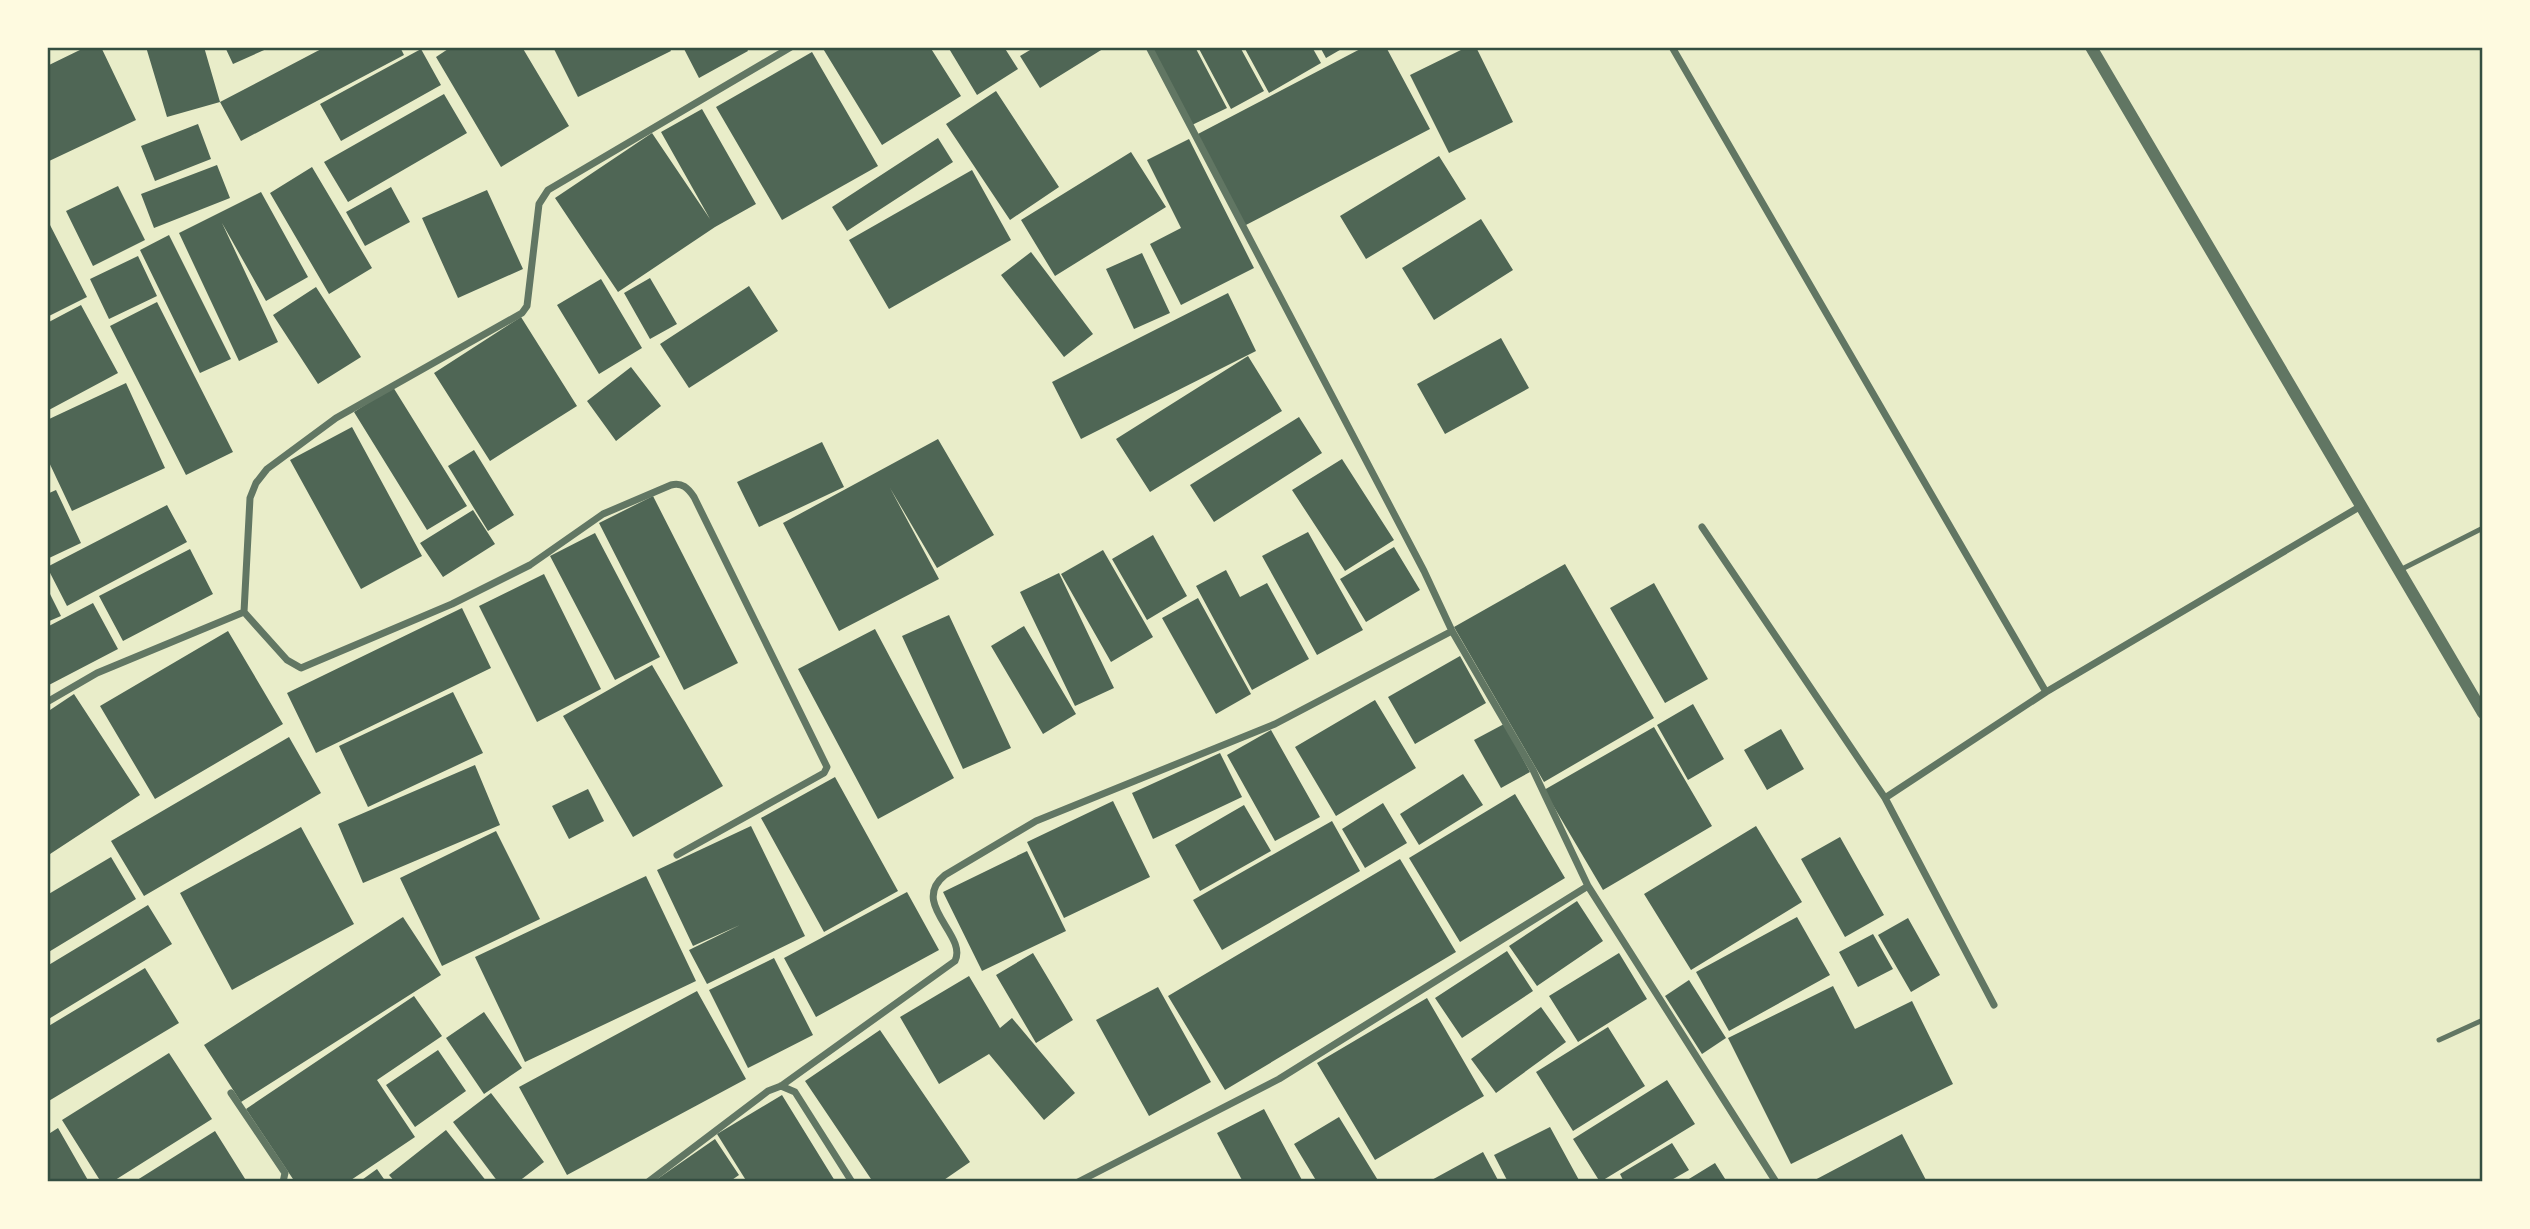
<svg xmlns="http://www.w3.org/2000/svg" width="2530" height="1229" font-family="'Exo 2',sans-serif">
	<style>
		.building { fill: #4f6655 }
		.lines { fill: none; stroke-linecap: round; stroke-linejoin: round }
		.service { stroke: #617663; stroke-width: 5 }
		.minor { stroke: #617663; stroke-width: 7 }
		.tertiary { stroke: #617663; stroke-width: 12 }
		.neatline { fill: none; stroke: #344e41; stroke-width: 2.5 }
	</style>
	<rect width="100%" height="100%" fill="#e9edc9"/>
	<path class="building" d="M 86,47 L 101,47 L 136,120 L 47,162 L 47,66 Z
		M 146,47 L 204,47 L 220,102 L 325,47 L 400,47 L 404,55 L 241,141 L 220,102 L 167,117 Z
		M 225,47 L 271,47 L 233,64 Z
		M 451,47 L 522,47 L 569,126 L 501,167 L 436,57 Z
		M 553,47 L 669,47 L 671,51 L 578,97 Z
		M 683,47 L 746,47 L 748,51 L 699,78 Z
		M 822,47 L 930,47 L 961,96 L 882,145 Z
		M 948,47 L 1004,47 L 1018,69 L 977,95 Z
		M 1035,47 L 1106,47 L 1040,88 L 1020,56 Z
		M 1151,47 L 1195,47 L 1227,108 L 1192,125 Z
		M 1198,47 L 1240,47 L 1264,91 L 1231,109 Z
		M 1244,47 L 1312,47 L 1321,63 L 1269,93 Z
		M 1320,47 L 1345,47 L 1326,58 Z
		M 1364,47 L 1386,47 L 1430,129 L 1244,226 L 1196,135 Z
		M 1467,47 L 1476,47 L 1513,122 L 1449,153 L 1410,75 Z
		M 421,49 L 441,85 L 341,141 L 320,104 Z
		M 812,52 L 878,166 L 782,220 L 716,107 Z
		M 996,91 L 1059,187 L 1010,220 L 946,124 Z
		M 444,94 L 467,133 L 348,202 L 324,162 Z
		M 702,109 L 756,204 L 715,227 L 618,292 L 555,198 L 652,133 L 710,219 L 661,132 Z
		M 198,124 L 211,159 L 155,181 L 141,146 Z
		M 938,138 L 953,162 L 847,231 L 832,207 Z
		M 1189,139 L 1254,268 L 1181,305 L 1150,244 L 1181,228 L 1147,160 Z
		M 1131,152 L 1166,207 L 1055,276 L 1021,220 Z
		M 1439,156 L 1466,199 L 1366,259 L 1340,216 Z
		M 217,165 L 230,198 L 154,228 L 141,194 Z
		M 312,167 L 372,268 L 329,294 L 270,193 Z
		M 972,170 L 1011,240 L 889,309 L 849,240 Z
		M 118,186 L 145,240 L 93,266 L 66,211 Z
		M 391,187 L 410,222 L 365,246 L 346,212 Z
		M 487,190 L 523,269 L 458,298 L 422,218 Z
		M 261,192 L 308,277 L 266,301 L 222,223 L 278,342 L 239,361 L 179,233 Z
		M 1481,219 L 1513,270 L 1434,320 L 1402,268 Z
		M 50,225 L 87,297 L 47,317 L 47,226 Z
		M 169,235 L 231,359 L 200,373 L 140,250 Z
		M 1031,252 L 1093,334 L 1064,357 L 1001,275 Z
		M 1142,253 L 1170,313 L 1134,329 L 1106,269 Z
		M 138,256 L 157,296 L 109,319 L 90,279 Z
		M 650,278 L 677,324 L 650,339 L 624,293 Z
		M 601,279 L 642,348 L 599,374 L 557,305 Z
		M 749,286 L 778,331 L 689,388 L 660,344 Z
		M 316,287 L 361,357 L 318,384 L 273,315 Z
		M 1228,293 L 1256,351 L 1081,439 L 1052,382 Z
		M 157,302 L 233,452 L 186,475 L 110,326 Z
		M 81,305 L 118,373 L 47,411 L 47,323 Z
		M 521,317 L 577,406 L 490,461 L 434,373 Z
		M 1501,338 L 1529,388 L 1445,434 L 1417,384 Z
		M 1248,356 L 1282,411 L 1150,492 L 1116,439 Z
		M 631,367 L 661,406 L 616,441 L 587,401 Z
		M 126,383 L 165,468 L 72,511 L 47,458 L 47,420 Z
		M 393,387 L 467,506 L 427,530 L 354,412 Z
		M 1299,417 L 1322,453 L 1214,522 L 1190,485 Z
		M 352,427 L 422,556 L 361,589 L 290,460 Z
		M 938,439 L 994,535 L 937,568 L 890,488 L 939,579 L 839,631 L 783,523 Z
		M 822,442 L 844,487 L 759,527 L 737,482 Z
		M 474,450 L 514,515 L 488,531 L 448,466 Z
		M 1342,459 L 1394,540 L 1345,571 L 1292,490 Z
		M 56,490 L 81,543 L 47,559 L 47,494 Z
		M 653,496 L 738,663 L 684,690 L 599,523 Z
		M 167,505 L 187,542 L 67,606 L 47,567 Z
		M 473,510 L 495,544 L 443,577 L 420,543 Z
		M 1308,532 L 1363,630 L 1317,655 L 1262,556 Z
		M 595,533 L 660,657 L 615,680 L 550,556 Z
		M 1153,535 L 1187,596 L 1147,620 L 1112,559 Z
		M 1394,547 L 1420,590 L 1366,622 L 1340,579 Z
		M 190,549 L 213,594 L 123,641 L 99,596 Z
		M 1103,550 L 1153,637 L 1111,662 L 1061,574 Z
		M 1565,564 L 1654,718 L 1544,782 L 1454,627 Z
		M 1226,570 L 1240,597 L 1267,583 L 1309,659 L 1252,690 L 1196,586 Z
		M 1059,573 L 1114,688 L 1075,706 L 1020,592 Z
		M 544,574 L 601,689 L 537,722 L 479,606 Z
		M 1654,583 L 1708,679 L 1665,703 L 1610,608 Z
		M 47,588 L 61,616 L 47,622 Z
		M 1198,598 L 1251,694 L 1216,714 L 1162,618 Z
		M 93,603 L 118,649 L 47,686 L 47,627 Z
		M 462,608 L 491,668 L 316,753 L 287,693 Z
		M 949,615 L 1011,748 L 963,769 L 902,636 Z
		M 1024,626 L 1076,714 L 1043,734 L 991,646 Z
		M 875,629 L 954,778 L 878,819 L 798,669 Z
		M 228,631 L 283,724 L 155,799 L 100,706 Z
		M 1460,656 L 1486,703 L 1415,744 L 1388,697 Z
		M 652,665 L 723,786 L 633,837 L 563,716 Z
		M 453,692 L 483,753 L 368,807 L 339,746 Z
		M 74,694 L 140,795 L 47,856 L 47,712 Z
		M 1375,700 L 1416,768 L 1336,816 L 1295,747 Z
		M 1693,704 L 1724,759 L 1688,780 L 1657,725 Z
		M 1504,724 L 1530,772 L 1501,788 L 1474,740 Z
		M 1654,727 L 1712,826 L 1603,890 L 1544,790 Z
		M 1781,729 L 1804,769 L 1767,790 L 1744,750 Z
		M 1271,730 L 1320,817 L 1275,841 L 1227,755 Z
		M 289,737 L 321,793 L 144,896 L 111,841 Z
		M 1220,753 L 1242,797 L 1153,839 L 1132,793 Z
		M 475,765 L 500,825 L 363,883 L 338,824 Z
		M 1463,774 L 1483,805 L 1419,845 L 1400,814 Z
		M 835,777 L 898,891 L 824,932 L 761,818 Z
		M 588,789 L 604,821 L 569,839 L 552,806 Z
		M 1515,794 L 1565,878 L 1460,942 L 1409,858 Z
		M 1113,801 L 1150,877 L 1064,918 L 1027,842 Z
		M 1383,803 L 1407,843 L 1365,868 L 1342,829 Z
		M 1244,805 L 1271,851 L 1200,891 L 1175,845 Z
		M 1332,821 L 1360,871 L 1222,950 L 1193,900 Z
		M 751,826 L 805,936 L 707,984 L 689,950 L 740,925 L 693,946 L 657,870 Z
		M 1756,826 L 1802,902 L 1691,970 L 1644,894 Z
		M 301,827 L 354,924 L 232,990 L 180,893 Z
		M 496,831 L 540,919 L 442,966 L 400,878 Z
		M 1840,837 L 1884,915 L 1845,937 L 1801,859 Z
		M 1027,851 L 1066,931 L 982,971 L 943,892 Z
		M 111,857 L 136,899 L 47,953 L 47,895 Z
		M 1400,859 L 1456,952 L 1225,1090 L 1168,996 Z
		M 646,876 L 696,981 L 525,1062 L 475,957 Z
		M 907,892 L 939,950 L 816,1017 L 784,958 Z
		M 1577,901 L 1603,941 L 1537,986 L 1509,946 Z
		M 148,905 L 172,944 L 47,1020 L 47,966 Z
		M 403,917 L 441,975 L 241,1102 L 204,1045 Z
		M 1797,917 L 1830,975 L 1729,1031 L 1696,972 Z
		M 1908,918 L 1940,975 L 1911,992 L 1878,935 Z
		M 1873,934 L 1893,969 L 1858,987 L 1839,952 Z
		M 1507,951 L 1533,991 L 1462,1038 L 1435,998 Z
		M 1033,953 L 1073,1020 L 1036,1043 L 996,975 Z
		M 1619,953 L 1647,999 L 1578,1042 L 1549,996 Z
		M 774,958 L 813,1035 L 748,1068 L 709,990 Z
		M 145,968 L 179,1023 L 47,1102 L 47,1027 Z
		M 969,976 L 1000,1028 L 1012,1018 L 1075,1093 L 1044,1120 L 989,1054 L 939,1084 L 900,1017 Z
		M 1689,980 L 1726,1038 L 1702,1054 L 1665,996 Z
		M 1833,986 L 1855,1029 L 1912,1001 L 1953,1084 L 1791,1164 L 1728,1038 Z
		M 1158,987 L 1211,1082 L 1149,1116 L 1096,1020 Z
		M 697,991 L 746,1079 L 567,1175 L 519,1087 Z
		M 414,996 L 442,1036 L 377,1080 L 415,1137 L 348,1182 L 295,1182 L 246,1109 Z
		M 1427,998 L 1484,1096 L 1375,1160 L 1317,1063 Z
		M 1541,1007 L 1566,1042 L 1496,1093 L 1471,1059 Z
		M 484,1012 L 522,1068 L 484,1094 L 446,1038 Z
		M 1608,1027 L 1645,1086 L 1573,1131 L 1536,1072 Z
		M 880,1030 L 970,1162 L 941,1182 L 873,1182 L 805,1081 Z
		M 438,1050 L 466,1091 L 415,1127 L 386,1085 Z
		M 169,1053 L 212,1119 L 112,1182 L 101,1182 L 62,1120 Z
		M 1667,1080 L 1695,1124 L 1600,1182 L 1573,1139 Z
		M 491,1093 L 544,1162 L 518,1182 L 498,1182 L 453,1122 Z
		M 782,1095 L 835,1181 L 833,1182 L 747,1182 L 717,1134 Z
		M 1264,1109 L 1303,1182 L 1243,1182 L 1217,1133 Z
		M 1339,1117 L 1379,1182 L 1317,1182 L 1294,1144 Z
		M 1550,1127 L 1580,1182 L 1508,1182 L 1494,1155 Z
		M 58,1128 L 89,1182 L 47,1182 L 47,1135 Z
		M 446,1130 L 487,1182 L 395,1182 L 389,1175 Z
		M 215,1131 L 247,1182 L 134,1182 Z
		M 1902,1134 L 1927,1182 L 1811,1182 Z
		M 715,1139 L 739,1175 L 729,1182 L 653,1182 Z
		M 1672,1143 L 1689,1170 L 1668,1182 L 1624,1182 L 1620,1174 Z
		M 1483,1152 L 1499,1182 L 1428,1182 Z
		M 1715,1163 L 1727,1182 L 1684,1182 Z
		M 377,1169 L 386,1182 L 359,1182 Z"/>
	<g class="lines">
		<path class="service" d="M 2400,570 L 2483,528
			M 2439,1040 L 2483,1020"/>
		<path class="minor" d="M 1149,47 L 1424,571 L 1452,631 L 1533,770 L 1588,886 L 1776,1182
			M 1672,47 L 2046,692
			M 1702,527 L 1885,798 L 2046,692 L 2361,506
			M 244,612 L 287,660 L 301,668 L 452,604 L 530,565 L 603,514 L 671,485 C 682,482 688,488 694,497 L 827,767 L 824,773 L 677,855
			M 47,702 L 97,673 L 244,612 L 250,498 L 256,483 L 267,469 L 336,418 L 522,313 L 527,306 L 539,204 L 548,190 L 791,47
			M 1885,798 L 1994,1005
			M 781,1086 L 795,1092 L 852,1182
			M 231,1093 L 285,1173 L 283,1182
			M 648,1182 L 768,1091 L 781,1086 L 955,961 C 968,935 909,904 945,875 L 1036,821 L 1275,724 L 1452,631
			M 1078,1182 L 1279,1079 L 1588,886"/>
		<path class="tertiary" d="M 2091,47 L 2483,713"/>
	</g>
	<rect width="2530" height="1229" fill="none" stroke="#fefae0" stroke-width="98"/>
	<rect x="49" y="49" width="2432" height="1131" class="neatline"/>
</svg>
